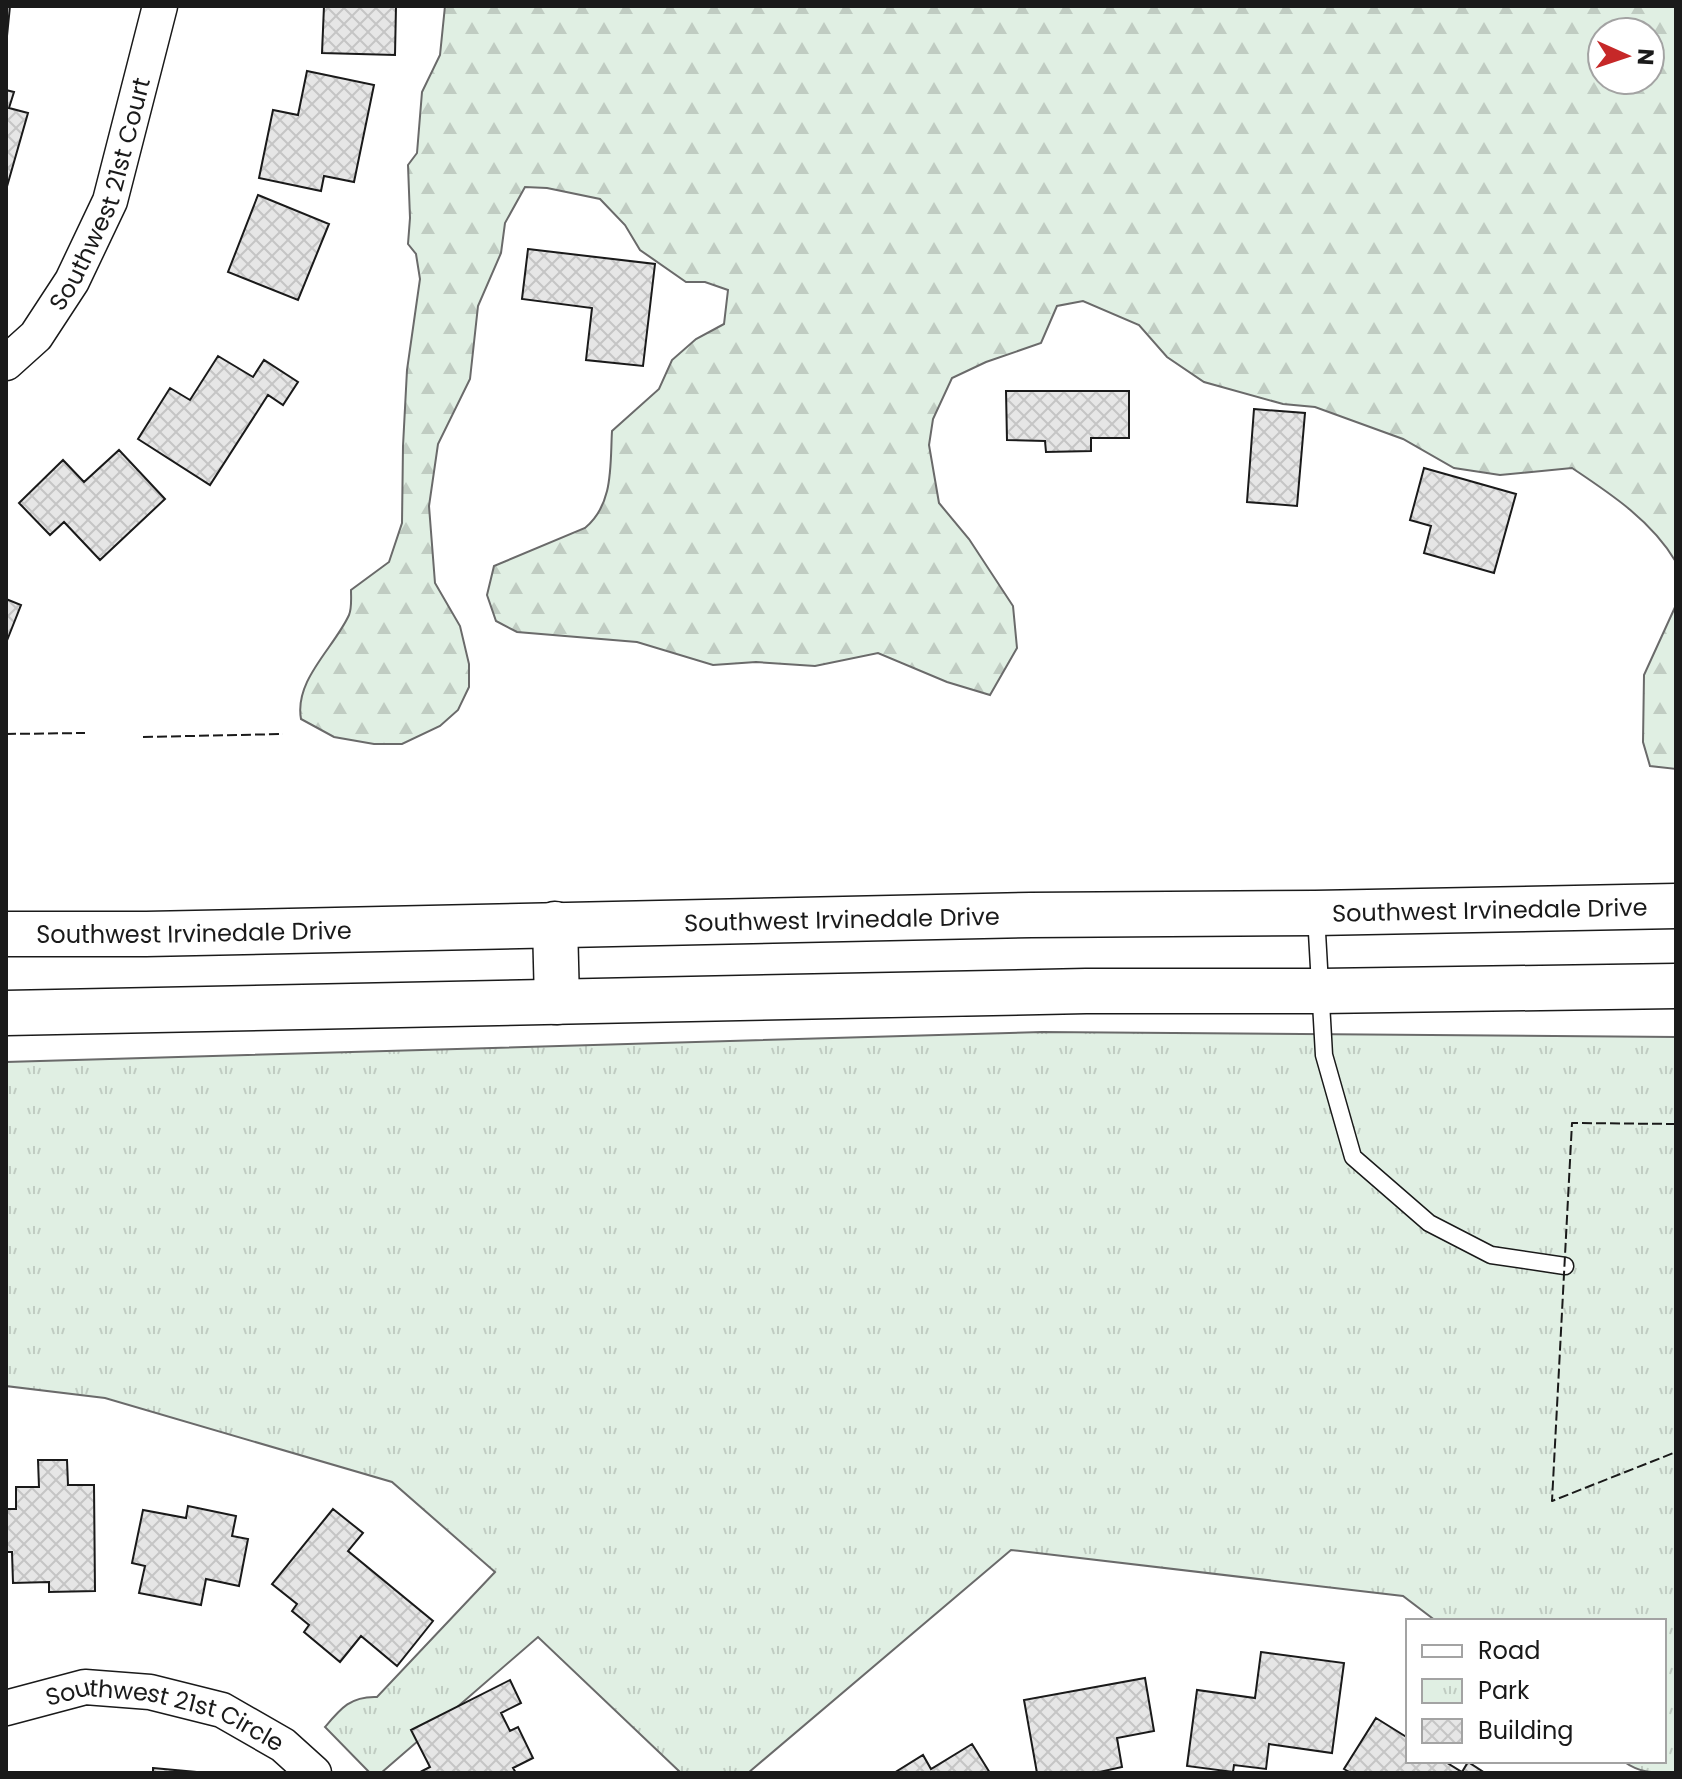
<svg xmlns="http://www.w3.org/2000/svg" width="1682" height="1779" font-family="Poppins,sans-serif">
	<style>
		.forest { fill: url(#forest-firs); stroke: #6a6a6a; stroke-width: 2; fill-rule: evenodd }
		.park { fill: url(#park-tufts); stroke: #6a6a6a; stroke-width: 2 }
		.building { fill: url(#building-cross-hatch); stroke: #1a1a1a; stroke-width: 2 }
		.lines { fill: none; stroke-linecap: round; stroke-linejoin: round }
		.service-casing { stroke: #1a1a1a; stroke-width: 19 }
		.minor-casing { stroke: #1a1a1a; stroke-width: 37 }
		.secondary-casing { stroke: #1a1a1a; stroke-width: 47 }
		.service { stroke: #fff; stroke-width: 16 }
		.minor { stroke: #fff; stroke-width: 34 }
		.secondary { stroke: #fff; stroke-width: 44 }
		.fence { stroke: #1a1a1a; stroke-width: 2; stroke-dasharray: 10 4; stroke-linecap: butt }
		.labels { text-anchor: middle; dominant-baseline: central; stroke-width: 6; stroke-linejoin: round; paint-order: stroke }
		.street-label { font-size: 24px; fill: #1a1a1a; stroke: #fff }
	</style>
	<defs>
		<pattern id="forest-firs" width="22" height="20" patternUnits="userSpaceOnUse" patternTransform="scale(2)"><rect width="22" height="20" fill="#e0efe3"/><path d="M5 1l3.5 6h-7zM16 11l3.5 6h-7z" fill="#c0ccc2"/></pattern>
		<pattern id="park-tufts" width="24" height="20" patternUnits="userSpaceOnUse" patternTransform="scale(2)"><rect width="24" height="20" fill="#e0efe3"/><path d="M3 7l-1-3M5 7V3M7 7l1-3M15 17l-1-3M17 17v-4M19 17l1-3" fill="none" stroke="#c0ccc2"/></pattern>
		<pattern id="building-cross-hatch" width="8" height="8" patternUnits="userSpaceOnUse" patternTransform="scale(2)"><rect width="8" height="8" fill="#e6e6e6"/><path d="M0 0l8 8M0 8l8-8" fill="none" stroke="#c5c5c5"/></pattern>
	</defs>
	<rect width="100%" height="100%" fill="#fff"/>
	<path class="forest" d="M 445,6 L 1676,6 L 1676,562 C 1652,521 1611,494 1572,468 L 1500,475 L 1454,468 L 1403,439 L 1315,407 L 1283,404 L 1204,382 L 1167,357 L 1139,325 L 1083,301 L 1057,306 L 1041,343 L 986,362 L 952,378 L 933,419 L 929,445 L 939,503 L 969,539 L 1013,606 L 1017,648 L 990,695 L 947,682 L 878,653 L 815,666 L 756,662 L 713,665 L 637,642 L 517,632 L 496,621 L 487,595 L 494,566 L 585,528 C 614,504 610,465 612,431 L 659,389 L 672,360 L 696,339 L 724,324 L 728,290 L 705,282 L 686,282 L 640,250 L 625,225 L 600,199 L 547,188 L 525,187 L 505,223 L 501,253 L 478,306 L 470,379 L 438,444 L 429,506 L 435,583 L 460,626 L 469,664 L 469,687 L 458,710 L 440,726 L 402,744 L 374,744 L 334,737 L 301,719 C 294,680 334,648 349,615 C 352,608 351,598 351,590 L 389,562 L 402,523 L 403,446 L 407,370 L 420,279 L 416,254 L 408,244 L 410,218 L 408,165 L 417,153 L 422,92 L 440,55 ZM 1602,32 L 1650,32 L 1650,80 L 1602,80 Z
		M 1676,605 L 1676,769 L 1650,766 L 1643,742 L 1644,675 Z"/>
	<path class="park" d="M 1042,1032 L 1676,1037 L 1676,1773 C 1655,1773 1641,1774 1623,1761 L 1664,1761 L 1664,1621 L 1436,1621 L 1403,1596 L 1011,1550 L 748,1773 L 681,1773 L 538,1637 L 381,1773 L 370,1773 L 325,1727 C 341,1708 351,1696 377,1697 L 495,1572 L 392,1482 L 105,1398 L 6,1386 L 6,1062 Z"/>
	<path class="building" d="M 6,6 L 10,6 L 6,46 Z
		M 324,6 L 396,6 L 395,55 L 322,53 Z
		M 307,71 L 374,85 L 354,182 L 324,176 L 321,191 L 259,178 L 273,110 L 298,115 Z
		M 6,90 L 14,92 L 9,108 L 28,113 L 6,190 Z
		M 258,195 L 329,224 L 298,300 L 228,272 Z
		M 528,249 L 655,264 L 643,366 L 586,360 L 592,308 L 522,299 Z
		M 218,356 L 253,377 L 264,360 L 298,382 L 283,405 L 268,395 L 210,485 L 138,439 L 170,388 L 190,400 Z
		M 1006,391 L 1129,391 L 1129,438 L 1091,438 L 1091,451 L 1046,452 L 1045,441 L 1007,440 Z
		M 1254,409 L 1305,413 L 1297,506 L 1247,502 Z
		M 119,450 L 165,499 L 100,560 L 64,522 L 50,535 L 19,503 L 63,460 L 84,482 Z
		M 1424,468 L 1516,494 L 1494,573 L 1424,553 L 1431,526 L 1410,520 Z
		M 6,599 L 21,605 L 6,643 Z
		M 38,1460 L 67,1460 L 68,1485 L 94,1485 L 95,1591 L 49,1592 L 49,1582 L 13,1583 L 12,1552 L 6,1552 L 6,1509 L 16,1509 L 16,1487 L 39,1487 Z
		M 188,1506 L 236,1516 L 232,1536 L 248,1539 L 239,1586 L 206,1579 L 201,1605 L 139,1593 L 145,1566 L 132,1563 L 143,1510 L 186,1518 Z
		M 333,1509 L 363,1533 L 348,1551 L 433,1621 L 397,1666 L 361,1636 L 340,1662 L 304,1632 L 309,1625 L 292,1611 L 297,1604 L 272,1584 Z
		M 1261,1652 L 1344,1663 L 1332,1753 L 1269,1744 L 1266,1769 L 1234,1765 L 1233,1772 L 1187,1766 L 1197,1690 L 1255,1698 Z
		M 1145,1678 L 1154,1731 L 1117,1738 L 1122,1767 L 1095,1773 L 1037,1773 L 1024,1700 Z
		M 510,1680 L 521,1703 L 501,1713 L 510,1731 L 518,1727 L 533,1758 L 513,1768 L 516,1773 L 424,1773 L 422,1771 L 430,1767 L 411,1730 Z
		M 1376,1718 L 1408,1738 L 1408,1761 L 1444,1761 L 1462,1772 L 1468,1762 L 1485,1773 L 1351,1773 L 1344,1769 Z
		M 972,1744 L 990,1773 L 894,1773 L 923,1755 L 931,1769 Z
		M 153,1768 L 196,1772 L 196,1773 L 153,1773 Z"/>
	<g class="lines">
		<g class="service-casing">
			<path id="service" d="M 1316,915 L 1324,1055 L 1353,1157 L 1429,1223 L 1491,1255 L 1565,1266"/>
		</g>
		<g class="minor-casing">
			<g id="minor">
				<path id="s1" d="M 6,363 L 36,336 L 72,281 L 110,201 L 160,6"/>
				<path id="s2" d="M 6,1708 L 85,1687 L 150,1692 L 222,1710 L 283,1745 L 314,1773"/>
			</g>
		</g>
		<g class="secondary-casing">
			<g id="secondary">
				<path d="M 555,924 L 557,1002"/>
				<path id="s3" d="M 6,934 L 146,934 L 1031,915 L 1315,913 L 1676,906"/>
				<path d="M 6,1013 L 1086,991 L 1321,991 L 1676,986"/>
			</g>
		</g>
		<use href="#service" class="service"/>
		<use href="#minor" class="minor"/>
		<use href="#secondary" class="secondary"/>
		<path class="fence" d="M 6,734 L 85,733
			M 143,737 L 283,734
			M 1676,1124 L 1572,1123 L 1552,1501 L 1676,1452"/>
	</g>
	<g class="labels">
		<g class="street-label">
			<text stroke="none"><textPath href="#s1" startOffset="198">Southwest 21st Court</textPath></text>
			<text stroke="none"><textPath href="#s3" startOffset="1484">Southwest Irvinedale Drive</textPath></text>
			<text stroke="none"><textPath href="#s3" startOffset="836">Southwest Irvinedale Drive</textPath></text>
			<text stroke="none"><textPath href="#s3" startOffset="188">Southwest Irvinedale Drive</textPath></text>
			<text stroke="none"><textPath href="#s2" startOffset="166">Southwest 21st Circle</textPath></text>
		</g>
	</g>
	<rect width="1682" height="1779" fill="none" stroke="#1a1a1a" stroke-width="16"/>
	<rect x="1406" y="1619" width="260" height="144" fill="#ffffff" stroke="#a3a3a3" stroke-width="2"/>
	<rect x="1422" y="1645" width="40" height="12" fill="#ffffff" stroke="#a3a3a3" stroke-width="2"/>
	<text x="1478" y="1659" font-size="24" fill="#1a1a1a">Road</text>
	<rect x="1422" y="1679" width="40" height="24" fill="url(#park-tufts)" stroke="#a3a3a3" stroke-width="2"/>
	<text x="1478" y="1699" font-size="24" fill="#1a1a1a">Park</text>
	<rect x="1422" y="1719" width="40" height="24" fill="url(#building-cross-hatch)" stroke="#a3a3a3" stroke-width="2"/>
	<text x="1478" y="1739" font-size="24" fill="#1a1a1a">Building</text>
	<g transform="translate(1626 56) rotate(93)"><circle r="38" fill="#ffffff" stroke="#a3a3a3" stroke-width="2"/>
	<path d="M0-6L14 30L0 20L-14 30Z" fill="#c62828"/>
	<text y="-12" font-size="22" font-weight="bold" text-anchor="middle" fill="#1a1a1a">N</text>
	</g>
</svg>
